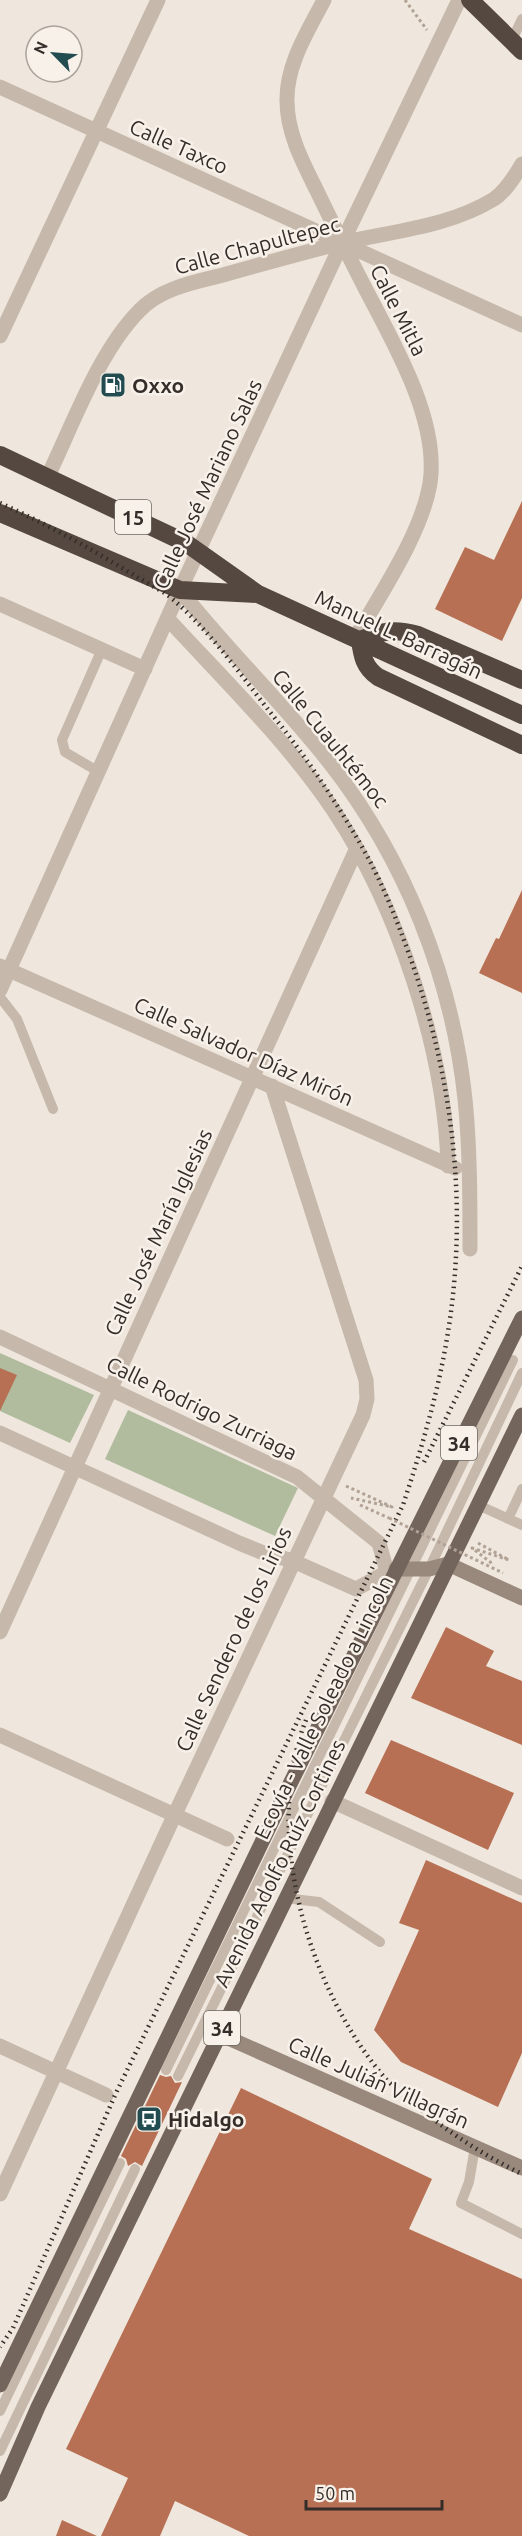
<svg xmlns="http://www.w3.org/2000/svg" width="522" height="2536" font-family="Ubuntu,sans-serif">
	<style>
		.green { fill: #b1bc9f }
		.building { fill: #b77053 }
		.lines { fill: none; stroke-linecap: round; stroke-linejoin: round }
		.path { stroke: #b1a295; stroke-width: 3; stroke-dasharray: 3 3; stroke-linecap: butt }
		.lane { stroke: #c6b8aa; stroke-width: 10 }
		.street { stroke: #c6b8aa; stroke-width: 15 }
		.secondary { stroke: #99887c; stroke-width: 15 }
		.primary { stroke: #74655c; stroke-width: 15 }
		.highway { stroke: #544841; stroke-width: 18 }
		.rail { stroke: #342d29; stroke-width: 4.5; stroke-dasharray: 1.5 4.5; stroke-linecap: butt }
		.path-bridge { stroke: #b1a295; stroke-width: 3; stroke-dasharray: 3 3; stroke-linecap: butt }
		.labels { text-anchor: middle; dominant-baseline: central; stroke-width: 5; stroke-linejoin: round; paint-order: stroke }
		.shield { fill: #f7f1e9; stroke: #6e6863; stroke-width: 1.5 }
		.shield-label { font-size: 20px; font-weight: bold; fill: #342d29 }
		.street-label { font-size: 21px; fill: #342d29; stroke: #f7f1e9 }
		.poi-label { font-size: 21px; font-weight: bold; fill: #342d29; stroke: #f7f1e9; text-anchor: start }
	</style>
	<rect width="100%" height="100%" fill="#efe7dd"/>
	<path class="green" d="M 0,1353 L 94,1395 L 70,1443 L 0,1411 Z
		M 128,1410 L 298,1488 L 275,1536 L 105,1459 Z"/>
	<path class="building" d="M 522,501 L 522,598 L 502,641 L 435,609 L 465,547 L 494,560 Z
		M 522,890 L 522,993 L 479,973 L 496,938 L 499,939 Z
		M 0,1368 L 17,1375 L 0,1411 Z
		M 446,1627 L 494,1651 L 486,1666 L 522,1681 L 522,1745 L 411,1698 Z
		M 391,1740 L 514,1793 L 488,1850 L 365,1793 Z
		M 426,1860 L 522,1903 L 522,2053 L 498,2107 L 401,2062 L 374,2030 L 419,1930 L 399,1923 Z
		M 160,2075 L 166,2077 L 171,2076 L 175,2083 L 182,2082 L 142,2166 L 135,2162 L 128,2166 L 126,2159 L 121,2156 Z
		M 241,2088 L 432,2179 L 409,2229 L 522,2279 L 522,2536 L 249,2536 L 175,2501 L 160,2536 L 101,2536 L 128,2478 L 66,2449 Z
		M 62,2520 L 97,2536 L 56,2536 Z"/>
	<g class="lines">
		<path class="path" d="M 405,0 L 427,30
			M 346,1486 L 392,1507 L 351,1498
			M 360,1505 L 389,1518
			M 478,1543 L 509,1560 L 472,1548 L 494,1565"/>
		<path class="lane" d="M 512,40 L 522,19
			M 99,772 L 65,752 L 62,740 L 102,649
			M 0,997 L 17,1019 L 53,1109
			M 478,1505 L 522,1525
			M 508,1519 L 522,1489
			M 285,1898 L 319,1902 L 380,1942
			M 166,2070 L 513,1360
			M 178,2076 L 429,1569 L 522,1373
			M 475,2147 L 469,2182 L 461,2203 L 522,2234
			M 0,2411 L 120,2163
			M 0,2451 L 135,2169"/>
		<path class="street" d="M 324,0 C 308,31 286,65 287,101 C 287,133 303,163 317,191 C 332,222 347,253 363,284 C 391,339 435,411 431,474 C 428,524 380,595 355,638
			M 0,87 L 522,325
			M 0,336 L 158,0
			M 48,476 C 73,424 99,351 140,310 C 161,288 195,282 223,275 C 262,264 302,253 341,243 C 392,231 449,227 494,199 C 506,191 515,176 522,164
			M 180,590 C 227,650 282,702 329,762 C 405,859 452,977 465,1099 C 470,1149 470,1199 470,1249
			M 0,604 L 145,669
			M 168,619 C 225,681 287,741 334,811 C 398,908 445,1050 448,1166
			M 0,966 L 455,1168
			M 0,990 L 180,590 L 342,243 L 459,0
			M 0,1337 L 297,1477 L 379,1543 L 387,1572
			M 0,1433 L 239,1543 L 261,1552 L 293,1561 L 356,1589 L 387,1572 L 396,1569
			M 0,1632 L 356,850
			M 0,1735 L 227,1839
			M 332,1801 L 522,1888
			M 0,2046 L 106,2095
			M 0,2194 L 175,1814 L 363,1415 L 367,1399 L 366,1380 L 272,1086"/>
		<path class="secondary" d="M 396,1569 L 429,1569 L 448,1564 L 522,1598
			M 219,2034 L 522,2168"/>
		<path class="primary" d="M 0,2385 L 290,1784 L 522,1318
			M 0,2494 L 38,2407 L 522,1415"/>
		<path class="highway" d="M 470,0 L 522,51
			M 0,455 L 186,543 L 258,594 L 522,715
			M 0,513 L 180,590 L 258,594
			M 522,680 L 418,635 C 393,628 384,631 360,640 C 362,656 364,667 378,677 L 522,745"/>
		<path class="rail" d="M 0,503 C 47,524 93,550 137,577 C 150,585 166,592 177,603 C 211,633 242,676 270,712 C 304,754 334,798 361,845 C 379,876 393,910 405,943 C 450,1063 468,1192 450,1319 C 441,1383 423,1444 403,1505 L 116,2093 L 13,2328 L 0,2347
			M 424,1462 L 522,1266
			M 306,1720 C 261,1832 309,1990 385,2078 C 392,2086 401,2092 409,2099 C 443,2129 481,2154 522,2174"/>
		<path class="path-bridge" d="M 389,1518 L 503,1573"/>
	</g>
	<defs>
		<g id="fuel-square" transform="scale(1.35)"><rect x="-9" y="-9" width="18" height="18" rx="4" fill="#234c51" stroke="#f7f1e9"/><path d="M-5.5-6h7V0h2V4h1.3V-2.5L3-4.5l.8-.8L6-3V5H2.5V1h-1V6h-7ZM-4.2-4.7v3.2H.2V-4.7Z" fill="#fff"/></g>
		<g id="bus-square" transform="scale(1.35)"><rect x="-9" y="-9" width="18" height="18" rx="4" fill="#234c51" stroke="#f7f1e9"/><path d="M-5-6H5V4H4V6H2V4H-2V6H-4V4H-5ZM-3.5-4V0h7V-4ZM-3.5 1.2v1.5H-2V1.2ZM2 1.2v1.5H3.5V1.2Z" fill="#fff"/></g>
	</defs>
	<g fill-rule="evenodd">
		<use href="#fuel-square" x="113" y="385"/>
		<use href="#bus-square" x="149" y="2119"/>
	</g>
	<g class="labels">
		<g class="shield">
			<rect x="115" y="500" width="36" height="34" rx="4.5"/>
			<rect x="441" y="1426" width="36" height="34" rx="4.5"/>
			<rect x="204" y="2011" width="36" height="34" rx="4.5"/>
		</g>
		<g class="shield-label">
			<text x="133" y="517">15</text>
			<text x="459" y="1443">34</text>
			<text x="222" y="2028">34</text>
		</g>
		<g class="street-label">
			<text transform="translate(179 146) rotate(24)">Calle Taxco</text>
			<text transform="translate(257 245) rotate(-15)">Calle Chapultepec</text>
			<text transform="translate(399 310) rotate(63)">Calle Mitla</text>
			<text transform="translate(207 484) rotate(-65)">Calle José Mariano Salas</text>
			<text transform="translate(399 634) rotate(25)">Manuel L. Barragán</text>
			<text transform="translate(331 738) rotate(51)">Calle Cuauhtémoc</text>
			<text transform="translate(244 1051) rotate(24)">Calle Salvador Díaz Mirón</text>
			<text transform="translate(158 1232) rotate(-65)">Calle José María Iglesias</text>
			<text transform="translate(202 1408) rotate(26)">Calle Rodrigo Zurriaga</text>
			<text transform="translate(233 1639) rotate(-65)">Calle Sendero de los Lirios</text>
			<text transform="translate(323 1707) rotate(-64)">Ecovía - Valle Soleado a Lincoln</text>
			<text transform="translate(279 1863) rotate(-64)">Avenida Adolfo Ruíz Cortines</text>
			<text transform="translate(379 2082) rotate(24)">Calle Julián Villagrán</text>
		</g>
		<g class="poi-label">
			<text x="132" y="385">Oxxo</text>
			<text x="168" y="2119">Hidalgo</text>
		</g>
	</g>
	<g transform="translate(54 54) rotate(295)"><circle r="28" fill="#f7f1e9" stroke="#a9a39c" stroke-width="1.5"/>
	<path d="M0-4.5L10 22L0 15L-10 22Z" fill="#234c51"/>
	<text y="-9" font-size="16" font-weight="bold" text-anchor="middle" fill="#342d29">N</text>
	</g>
	<path d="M306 2500v9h136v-9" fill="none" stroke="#342d29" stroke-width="3"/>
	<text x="315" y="2500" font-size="18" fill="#342d29" stroke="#f7f1e9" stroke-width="4.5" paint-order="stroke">50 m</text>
</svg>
